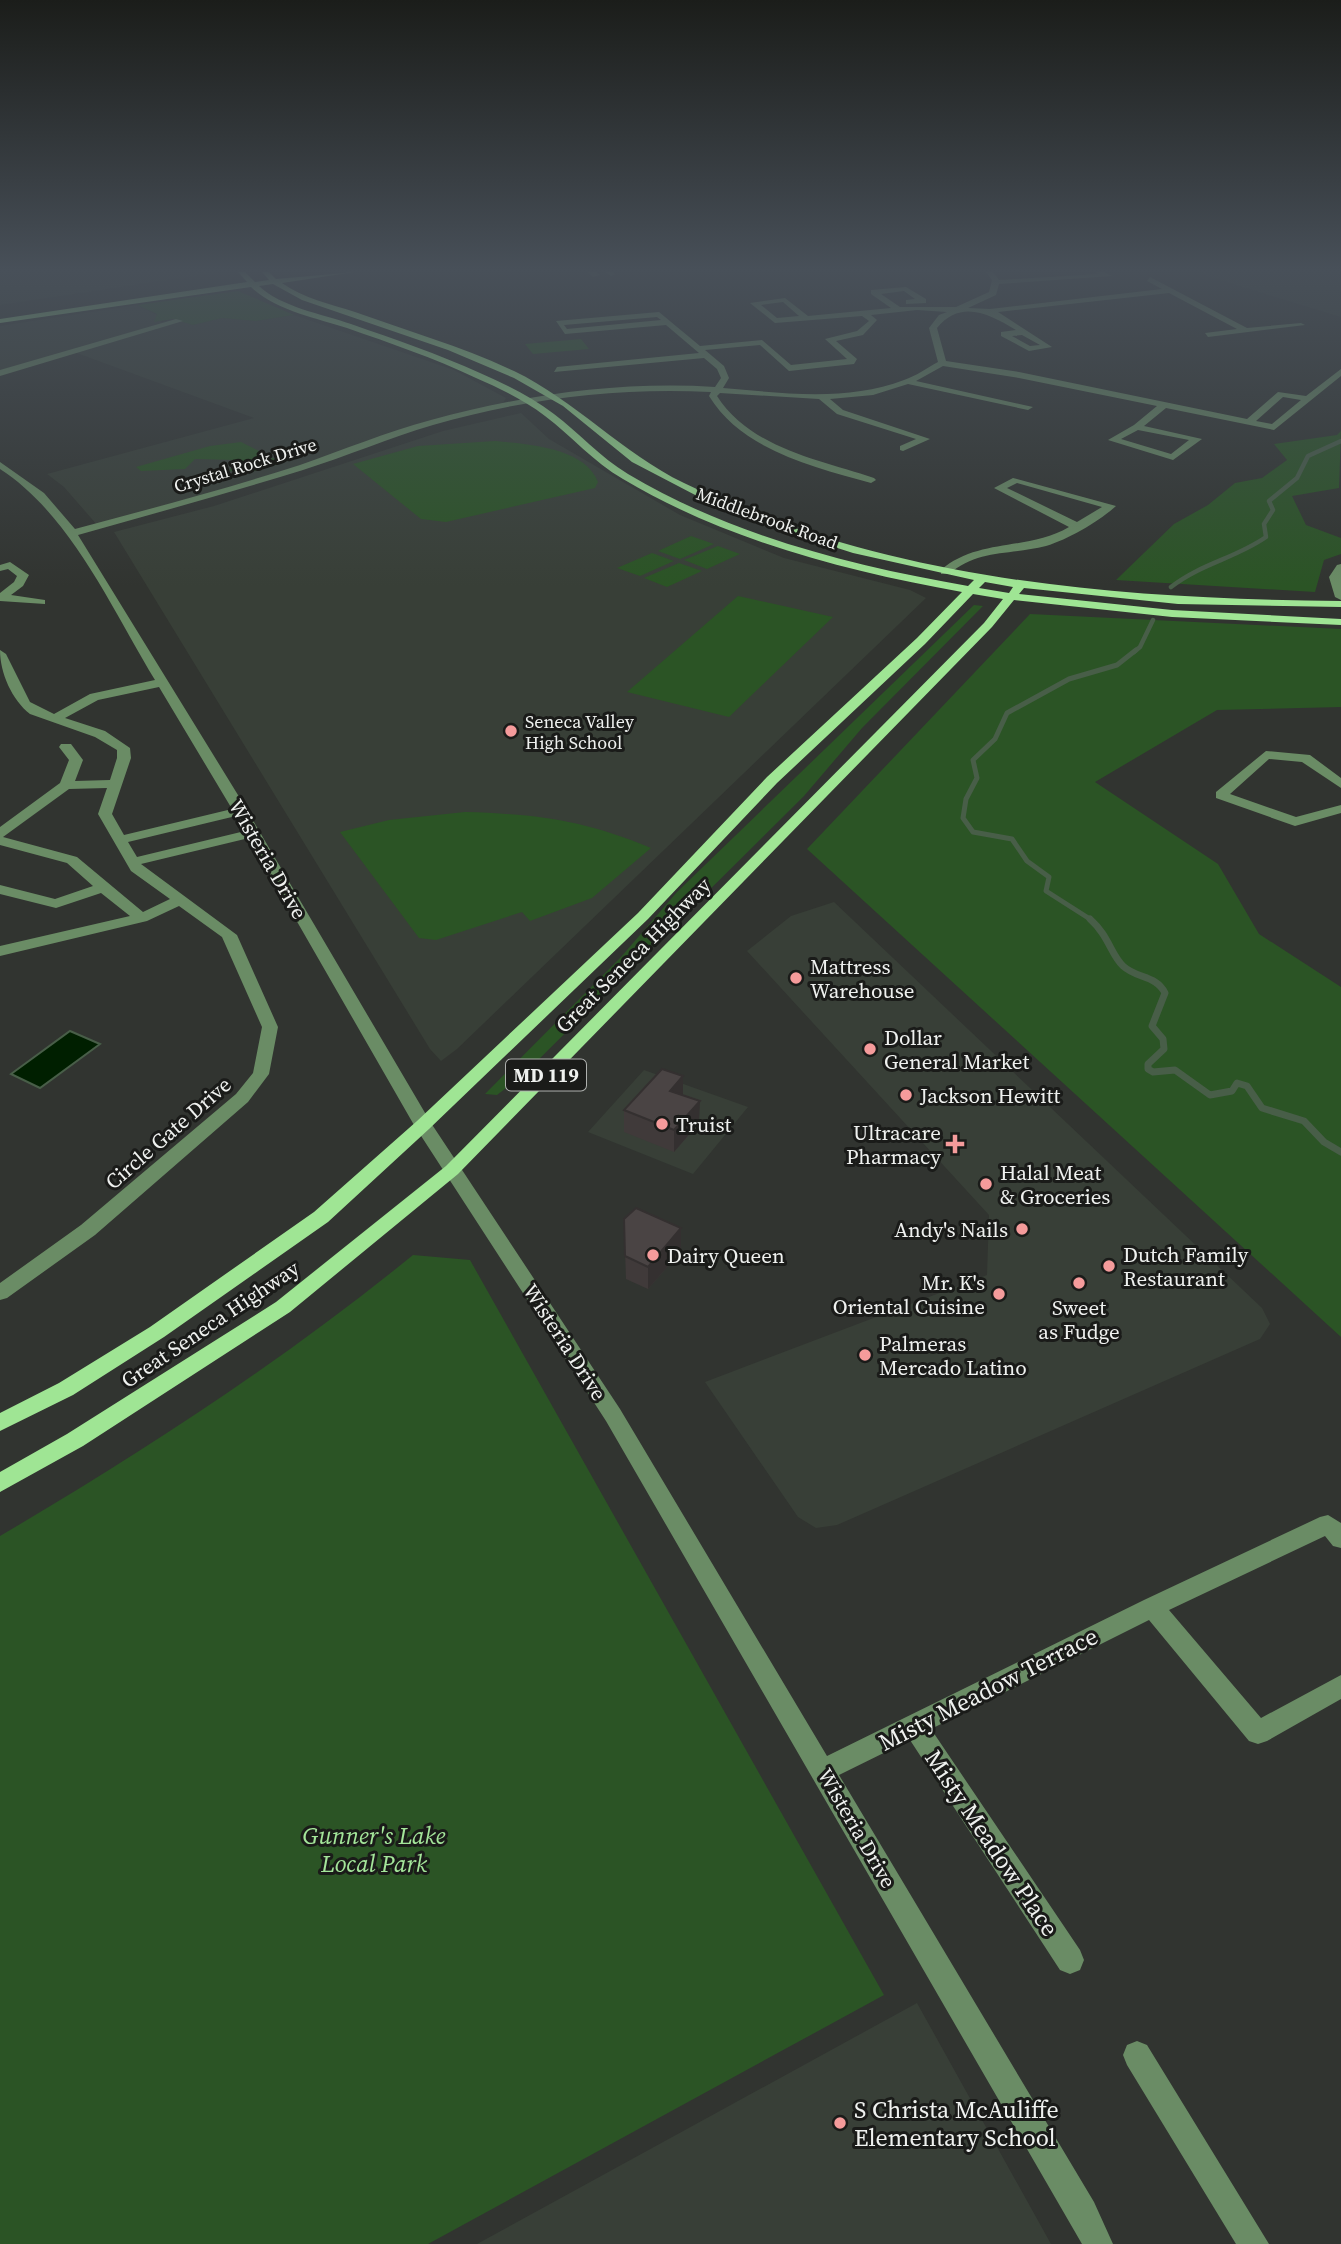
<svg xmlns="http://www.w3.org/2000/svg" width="1341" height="2244" font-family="'Source Serif 4',serif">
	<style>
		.built { fill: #383f37 }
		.green { fill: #2b5425 }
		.water { fill: #001f00; stroke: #485e48; stroke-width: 2 }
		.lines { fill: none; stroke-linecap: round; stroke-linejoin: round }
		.stream-far2 { stroke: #485e48; stroke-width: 4.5 }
		.stream-far1 { stroke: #485e48; stroke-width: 5 }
		.stream { stroke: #485e48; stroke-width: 7 }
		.minor { fill: #6a8c65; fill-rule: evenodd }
		.major { fill: #9fe594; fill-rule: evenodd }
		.wall { fill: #403a3a }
		.shaded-wall { fill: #343030 }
		.building { fill: #4a4444; stroke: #343030; stroke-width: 2 }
		.poi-dot { fill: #f59b9b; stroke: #1a1b19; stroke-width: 2.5 }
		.labels { text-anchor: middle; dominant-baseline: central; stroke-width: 6; stroke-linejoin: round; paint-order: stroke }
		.far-street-label { font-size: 18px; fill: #eff1ef; stroke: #1a1b19 }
		.far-poi-label { font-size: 18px; fill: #eff1ef; stroke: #1a1b19; text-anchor: start }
		.shield { fill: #1a1b19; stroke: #afb1af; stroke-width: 2 }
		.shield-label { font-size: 19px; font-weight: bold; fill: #eff1ef }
		.street-label { font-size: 21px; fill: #eff1ef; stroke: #1a1b19 }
		.poi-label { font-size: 21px; fill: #eff1ef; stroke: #1a1b19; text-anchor: start }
		.near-street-label { font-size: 24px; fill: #eff1ef; stroke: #1a1b19 }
		.near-park-label { font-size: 24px; font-style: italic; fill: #a4e69a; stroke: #1a1b19 }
		.near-poi-label { font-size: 24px; fill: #eff1ef; stroke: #1a1b19; text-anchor: start }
	</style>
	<rect width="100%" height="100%" fill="#313430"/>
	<path class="built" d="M 0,272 L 221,272 L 0,305 Z
		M 1195,272 L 1341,272 L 1341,317 L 1298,304 Z
		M 137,305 L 157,315 L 156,319 L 162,322 L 173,319 L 193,325 L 222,318 L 256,321 L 294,315 L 454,370 L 506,398 L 501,407 L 452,417 L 314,464 L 98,526 L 64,487 L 47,474 L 254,418 L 74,352 L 0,373 L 0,326 Z
		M 521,413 L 549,439 L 680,515 L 784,558 L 910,590 L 926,598 L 457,1049 L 441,1061 L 430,1049 L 114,532 L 214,506 L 443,431 Z
		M 834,902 L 1262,1308 L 1270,1324 L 1260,1339 L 837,1525 L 816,1528 L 798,1517 L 705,1382 L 987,1275 L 989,1215 L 747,951 L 791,916 Z
		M 644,1070 L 748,1107 L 693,1174 L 588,1132 Z
		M 917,2003 L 1051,2244 L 477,2244 Z"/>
	<path class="green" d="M 238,291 L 294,315 L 256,321 L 222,318 L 193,325 L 173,319 L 154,322 L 157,314 L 137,305 Z
		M 581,339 L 589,349 L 533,354 L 525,344 Z
		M 1341,431 L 1339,488 L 1292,496 L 1306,525 L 1341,538 L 1341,554 L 1324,560 L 1315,592 L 1116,580 L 1174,524 L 1208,505 L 1235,483 L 1262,478 L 1287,460 L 1274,444 L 1337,435 Z
		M 495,441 C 526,444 585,447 598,482 L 595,488 L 446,522 L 421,519 L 353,464 L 418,446 Z
		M 241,442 L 279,461 L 279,464 L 247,473 L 229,471 L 237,460 L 195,459 L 185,469 L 141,471 L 136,467 L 210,446 Z
		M 691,536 L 714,544 L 680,559 L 658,551 Z
		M 718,546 L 740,554 L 707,569 L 684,560 Z
		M 652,553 L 674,561 L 640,576 L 617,568 Z
		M 679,563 L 702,571 L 667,587 L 644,578 Z
		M 738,596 L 833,617 L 729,717 L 627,692 Z
		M 974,605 L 983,606 L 862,728 L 804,796 L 523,1075 L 497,1095 L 485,1094 L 621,957 L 677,892 Z
		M 1030,614 L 1341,629 L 1341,707 L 1217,710 L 1095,782 L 1218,864 L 1259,934 L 1341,987 L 1341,1337 L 807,849 Z
		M 465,812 C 537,814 584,820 651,848 L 592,898 L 530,921 L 522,912 L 436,940 L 419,938 L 340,832 L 389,820 Z
		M 413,1255 L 470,1260 L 884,1995 L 428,2244 L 0,2244 L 0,1536 C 143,1452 284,1360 413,1255 Z"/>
	<path class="water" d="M 70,1031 L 100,1044 L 40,1088 L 11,1074 Z"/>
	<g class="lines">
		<path class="stream-far2" d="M 1171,587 C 1200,564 1236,558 1266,537 L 1264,524 L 1273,510 L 1269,501 L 1297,478 L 1308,456 L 1341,441
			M 1134,652 L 1140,647 L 1153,620"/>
		<path class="stream-far1" d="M 1093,921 L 1046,891 L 1049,877 L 1027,861 L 1012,839 L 973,832 L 963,818 L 966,799 L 977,778 L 973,760 L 995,739 L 1007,713 L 1069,679 L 1117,665 L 1136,650"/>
		<path class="stream" d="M 1090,919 C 1109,936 1111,955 1123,966 C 1137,979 1156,975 1165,993 L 1152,1026 L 1163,1039 L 1164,1049 L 1148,1064 L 1148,1069 L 1153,1072 L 1175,1070 L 1210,1095 L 1232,1091 L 1237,1083 L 1247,1086 L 1262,1108 L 1304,1121 L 1324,1142 L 1341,1152"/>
		<path class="minor" d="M 588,272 L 596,272 L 600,275 L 593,277 Z
			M 605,272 L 613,272 L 615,274 L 611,276 Z
			M 986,272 L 993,272 L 999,280 L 1098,274 L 1096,272 L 1104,272 L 1112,276 L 999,284 L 996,295 L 968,308 L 990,309 L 1162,289 L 1147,281 L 1150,277 L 1247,328 L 1301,323 L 1305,325 L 1208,337 L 1205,333 L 1237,329 L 1169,293 L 998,312 L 1052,347 L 1029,351 L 1001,336 L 1001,332 L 1016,330 C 989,314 961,299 937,328 L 946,361 L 1019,372 L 1247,419 L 1278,392 L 1306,396 L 1341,369 L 1341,376 L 1274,430 L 1166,408 L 1144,426 L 1202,439 L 1173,460 L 1108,440 L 1134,425 L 1157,406 L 1019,378 L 943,366 L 916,381 L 1033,407 L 1028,410 L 908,384 L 873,395 L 830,399 L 843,410 L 930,439 L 903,451 L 900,450 L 900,446 L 916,439 L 837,414 L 819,399 L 720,393 L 717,396 C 750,448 820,460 874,478 L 876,480 L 871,483 C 813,467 742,450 709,396 L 711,392 C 619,387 522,399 433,425 C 389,438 347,456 303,470 C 228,493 153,514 78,535 L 238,795 L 431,1123 L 620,1409 L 827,1756 L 1144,1600 L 1320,1517 L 1328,1515 L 1341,1523 L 1341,1548 L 1333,1546 L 1325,1536 L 1169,1610 L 1261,1718 L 1341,1675 L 1341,1699 L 1267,1741 L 1258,1744 L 1249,1741 L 1149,1620 L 931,1729 L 1080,1950 L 1084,1960 L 1080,1970 L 1070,1974 L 1060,1970 L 910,1740 L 839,1775 L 1094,2202 L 1113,2244 L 1082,2244 L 606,1421 L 414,1125 L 249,838 L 141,864 L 237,935 L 278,1027 L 269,1074 L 248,1102 L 95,1235 L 7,1298 L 0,1300 L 0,1283 L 81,1225 L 236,1094 L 253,1073 L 262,1027 L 222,937 L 179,906 L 147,921 L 0,956 L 0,946 L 130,916 L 101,893 L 56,908 L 0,894 L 0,885 L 55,899 L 93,886 L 67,863 L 0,845 L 0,827 L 60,783 L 69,760 L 59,747 L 61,744 L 71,744 L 83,760 L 75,781 L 110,780 L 117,758 L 117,750 L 95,737 L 30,714 C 12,700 0,673 0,650 L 6,654 L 30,702 L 54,714 L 90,694 L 155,680 C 112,609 70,514 0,469 L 0,462 L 44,493 L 75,529 C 150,509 225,489 300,465 C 343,450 386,432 431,420 C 522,395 620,381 715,387 L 721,378 L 717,369 L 704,358 L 554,372 L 557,367 L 699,353 L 666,325 L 565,334 L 556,321 L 659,312 L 700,346 L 762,340 L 791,365 L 847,359 L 825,339 L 857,331 L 869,321 L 862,316 L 775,323 L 750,303 L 785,298 L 808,316 L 891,308 L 871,294 L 871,290 L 906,287 L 926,299 L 926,303 L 906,304 L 906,300 L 915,299 L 904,291 L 881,294 L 900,307 L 956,307 L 989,292 L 992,280 ZM 783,302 L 799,316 L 777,318 L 761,305 ZM 917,310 L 947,312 L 939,315 L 929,328 L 938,362 C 927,368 916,376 904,380 C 847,402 782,393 723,388 L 729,378 L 724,366 L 705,350 L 760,345 L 789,371 L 854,364 L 857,359 L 836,341 L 863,335 L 877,320 L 871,315 ZM 657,317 L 661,320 L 567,329 L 564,325 ZM 1022,335 L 1040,345 L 1030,346 L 1012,336 ZM 1283,397 L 1301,400 L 1272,424 L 1256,421 ZM 1138,430 L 1189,440 L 1171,454 L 1121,439 ZM 159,687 L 232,809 L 124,835 L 112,814 L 131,758 L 130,748 L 105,731 L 65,718 L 98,700 ZM 107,788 L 98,814 L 131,871 L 170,899 L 143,912 L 77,857 L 3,837 L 69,789 ZM 236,816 L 245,831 L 137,857 L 128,842 Z
			M 176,319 L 183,321 L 0,376 L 0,370 Z
			M 1013,478 L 1116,506 C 1098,522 1069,539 1046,546 C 1011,555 978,549 949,574 L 941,574 L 941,570 C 978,538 1028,551 1069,527 L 994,488 ZM 1017,483 L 1102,507 L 1077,522 L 1007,488 Z
			M 10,562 L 29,575 L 23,586 L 11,595 L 45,600 L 45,604 L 0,601 L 0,593 L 14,582 L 17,576 L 8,569 L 0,571 L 0,565 Z
			M 1341,564 L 1341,600 L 1335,597 L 1329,577 L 1337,565 Z
			M 1266,751 L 1310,755 L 1341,778 L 1341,788 L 1302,762 L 1269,759 L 1230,794 L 1296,817 L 1341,805 L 1341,813 L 1295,826 L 1216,798 L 1216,792 Z
			M 1137,2041 L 1147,2045 L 1269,2244 L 1236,2244 L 1127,2065 L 1123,2055 L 1127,2045 Z"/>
		<path class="major" d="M 238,272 L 245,272 L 255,282 L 269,280 L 262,272 L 269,272 L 276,279 L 355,272 L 282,283 C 303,298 330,304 355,312 C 408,331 463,347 514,371 C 576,401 622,453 684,483 C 889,581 1117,599 1341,601 L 1341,607 L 1178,604 L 1024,588 L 1019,594 L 1172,610 L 1341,619 L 1341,625 L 1172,617 L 1014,600 L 992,627 L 458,1174 L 290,1312 L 83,1446 L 0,1492 L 0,1472 L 67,1434 L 276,1302 L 446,1166 L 984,623 L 1003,599 L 973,594 L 925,644 L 777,783 L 648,919 L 429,1129 L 328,1222 L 164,1337 L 73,1395 L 0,1431 L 0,1413 L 59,1383 L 150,1327 L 314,1212 L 417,1121 L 638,913 L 767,777 L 917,638 L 962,592 C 846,571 725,540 623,479 C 593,462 572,436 545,416 C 524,400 499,388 476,378 C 434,358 390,343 347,328 C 316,318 275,310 251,287 L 0,323 L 0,319 L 247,282 ZM 273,284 L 302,300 L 448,350 L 514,378 L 563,406 L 632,462 L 699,497 L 775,528 L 853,553 L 974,580 L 968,586 C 852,566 730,535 628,474 C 600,457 579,433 554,414 C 532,397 505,384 480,373 C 438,354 394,339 351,324 C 322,314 281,307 259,286 ZM 985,582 L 1013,587 L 1009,593 L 979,588 Z"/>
	</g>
	<path class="wall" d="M 683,1095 L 699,1123 L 674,1152 L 624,1132 L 624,1110 Z
		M 624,1219 L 681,1228 L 681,1251 L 648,1289 L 626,1279 Z"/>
	<path class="shaded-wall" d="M 683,1076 L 683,1098 L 670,1091 Z
		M 700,1101 L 699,1123 L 674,1152 L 674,1130 Z
		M 681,1228 L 681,1251 L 648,1289 L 648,1267 Z"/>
	<path class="building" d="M 662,1069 L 683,1076 L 670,1091 L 700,1101 L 674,1130 L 624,1110 Z
		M 636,1208 L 681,1228 L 648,1267 L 625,1256 L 624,1219 Z"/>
	<linearGradient id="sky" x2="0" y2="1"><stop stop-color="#1b1d1a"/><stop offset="0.46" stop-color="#485059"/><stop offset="1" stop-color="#485059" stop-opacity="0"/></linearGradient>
	<rect width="1341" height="586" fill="url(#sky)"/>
	<g class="poi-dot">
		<circle cx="511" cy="731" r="7"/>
		<circle cx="796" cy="978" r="7"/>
		<circle cx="870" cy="1049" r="7"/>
		<circle cx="906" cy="1095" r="7"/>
		<circle cx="662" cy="1124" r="7"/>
		<path d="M951.5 1133.5h7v7h7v7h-7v7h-7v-7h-7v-7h7z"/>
		<circle cx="986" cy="1184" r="7"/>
		<circle cx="1022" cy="1229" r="7"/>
		<circle cx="653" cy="1255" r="7"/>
		<circle cx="1109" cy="1266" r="7"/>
		<circle cx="1079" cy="1283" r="7"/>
		<circle cx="999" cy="1294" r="7"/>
		<circle cx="865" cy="1355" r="7"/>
		<circle cx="840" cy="2123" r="7"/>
	</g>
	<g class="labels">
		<g class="far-street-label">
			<text transform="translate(245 465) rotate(-17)">Crystal Rock Drive</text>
			<text transform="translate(767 518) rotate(20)">Middlebrook Road</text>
		</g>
		<g class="far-poi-label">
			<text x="525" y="721">Seneca Valley<tspan x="525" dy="21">High School</tspan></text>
		</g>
		<rect class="shield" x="506" y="1059.5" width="80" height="31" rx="5"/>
		<g class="shield-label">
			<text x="546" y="1075">MD 119</text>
		</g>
		<g class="street-label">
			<text transform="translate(268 859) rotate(60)">Wisteria Drive</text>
			<text transform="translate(633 955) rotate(-45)">Great Seneca Highway</text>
			<text transform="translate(168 1133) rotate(-41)">Circle Gate Drive</text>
			<text transform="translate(210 1324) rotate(-34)">Great Seneca Highway</text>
			<text transform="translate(565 1342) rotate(57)">Wisteria Drive</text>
			<text transform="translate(857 1828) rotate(60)">Wisteria Drive</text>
		</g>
		<g class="poi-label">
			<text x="810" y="966">Mattress<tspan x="810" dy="24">Warehouse</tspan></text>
			<text x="884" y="1037">Dollar<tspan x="884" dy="24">General Market</tspan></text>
			<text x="920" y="1095">Jackson Hewitt</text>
			<text x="676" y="1124">Truist</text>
			<text x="941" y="1132" text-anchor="end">Ultracare<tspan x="941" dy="24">Pharmacy</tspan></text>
			<text x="1000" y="1172">Halal Meat<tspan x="1000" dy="24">&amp; Groceries</tspan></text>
			<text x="1008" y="1229" text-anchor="end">Andy's Nails</text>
			<text x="1123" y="1254">Dutch Family<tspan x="1123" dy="24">Restaurant</tspan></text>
			<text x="667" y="1255">Dairy Queen</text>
			<text x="985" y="1282" text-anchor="end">Mr. K's<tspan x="985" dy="24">Oriental Cuisine</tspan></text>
			<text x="1079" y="1307" text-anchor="middle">Sweet<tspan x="1079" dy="24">as Fudge</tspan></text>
			<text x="879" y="1343">Palmeras<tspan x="879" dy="24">Mercado Latino</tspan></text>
		</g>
		<g class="near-street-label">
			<text transform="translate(988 1689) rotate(-27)">Misty Meadow Terrace</text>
			<text transform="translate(992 1843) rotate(56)">Misty Meadow Place</text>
		</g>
		<g class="near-park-label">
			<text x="374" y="1835">Gunner's Lake<tspan x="374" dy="28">Local Park</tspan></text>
		</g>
		<g class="near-poi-label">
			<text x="854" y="2109">S Christa McAuliffe<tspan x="854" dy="28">Elementary School</tspan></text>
		</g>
	</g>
</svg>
